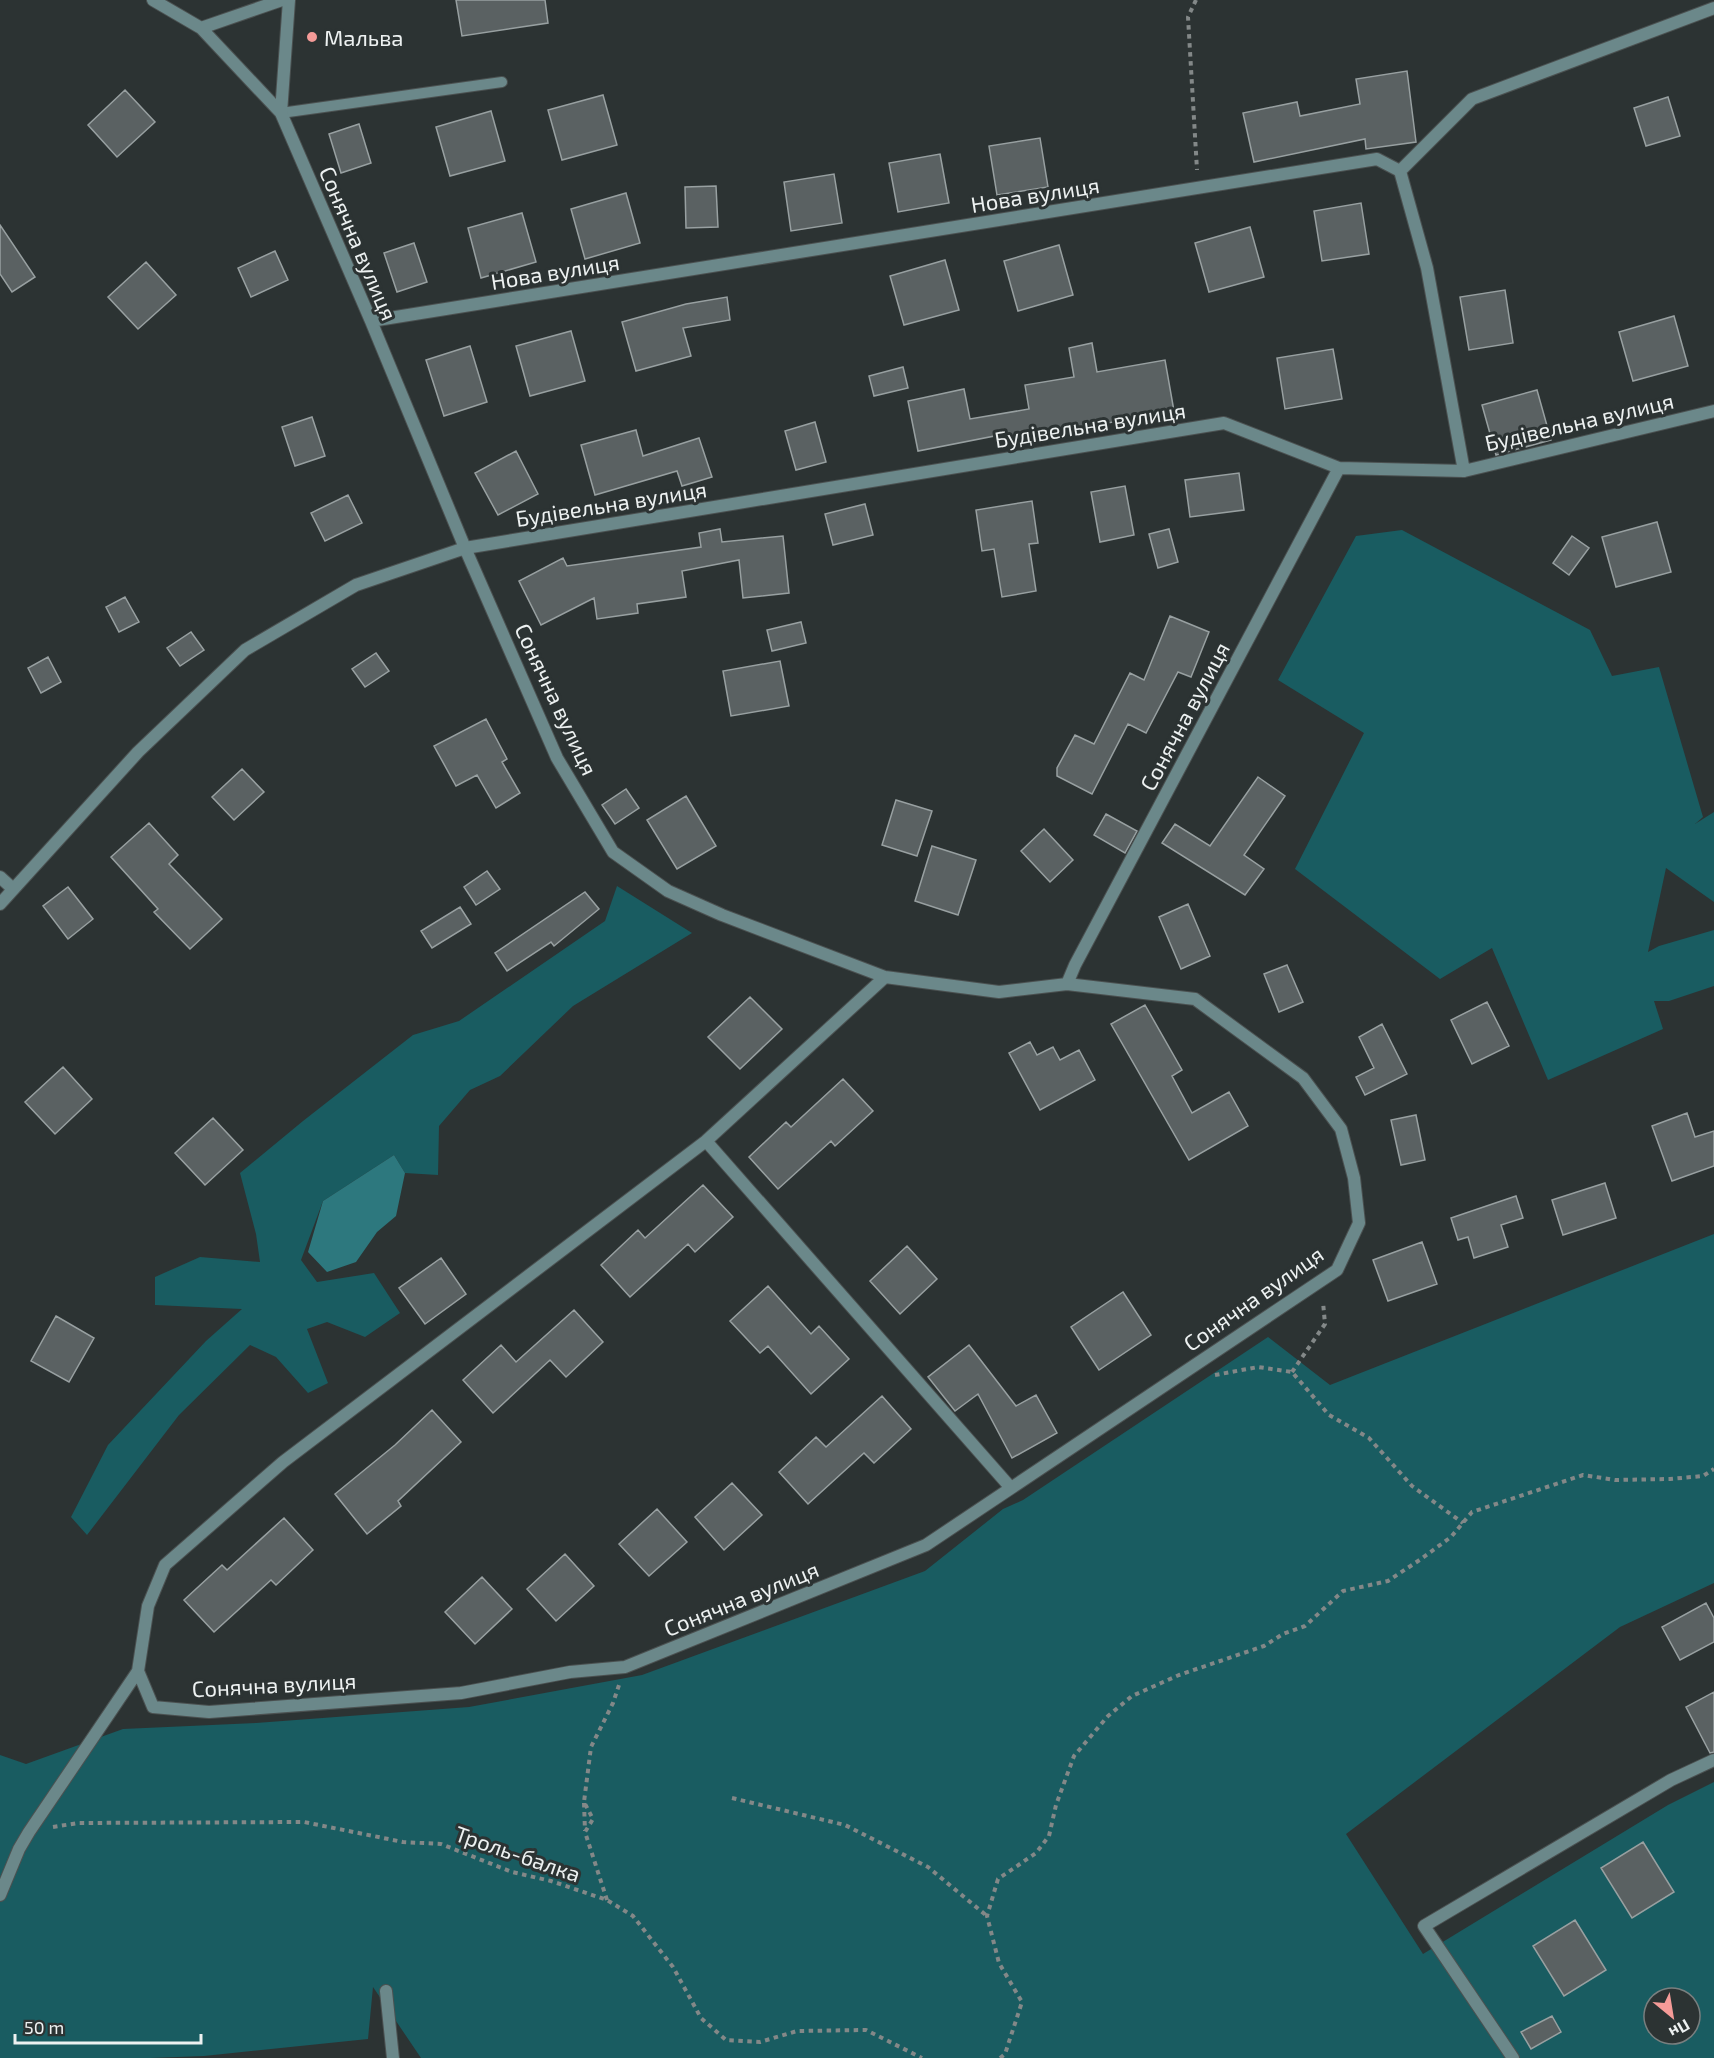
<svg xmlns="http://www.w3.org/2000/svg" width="1714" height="2058" font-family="'Exo 2',sans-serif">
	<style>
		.green { fill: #195c61; fill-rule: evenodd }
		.water { fill: #2d787e }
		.building { fill: #5a6162; stroke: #98a0a1; stroke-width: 1.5 }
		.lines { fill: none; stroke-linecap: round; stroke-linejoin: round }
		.service-casing { stroke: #4b5151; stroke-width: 12 }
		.minor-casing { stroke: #4b5151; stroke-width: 14 }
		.path { stroke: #838888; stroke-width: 4; stroke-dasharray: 4.5 4.5; stroke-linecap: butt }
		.service { stroke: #6b888a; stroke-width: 10 }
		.minor { stroke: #6b888a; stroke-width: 12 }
		.poi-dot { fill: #f59b98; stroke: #2c3333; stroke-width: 2 }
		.labels { text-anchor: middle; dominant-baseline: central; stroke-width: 6; stroke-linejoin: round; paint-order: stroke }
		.poi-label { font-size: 22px; fill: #edf1f1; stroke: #2c3333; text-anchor: start }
		.street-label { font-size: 22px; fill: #edf1f1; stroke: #2c3333 }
	</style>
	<rect width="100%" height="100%" fill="#2c3333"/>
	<path class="green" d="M 1402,530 L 1590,630 L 1612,676 L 1659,667 L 1703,817 L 1695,824 L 1714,812 L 1714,902 L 1666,868 L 1648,952 L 1659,946 L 1714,930 L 1714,986 L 1669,1001 L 1654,1001 L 1663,1029 L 1548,1080 L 1492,948 L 1440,979 L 1295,869 L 1364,733 L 1278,680 L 1356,536 Z
		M 617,886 L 692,933 L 573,1006 L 500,1076 L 470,1090 L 439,1126 L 438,1175 L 405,1173 L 394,1155 L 323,1201 L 301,1260 L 317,1282 L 374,1273 L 400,1313 L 365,1337 L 327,1322 L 307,1329 L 328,1383 L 308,1393 L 276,1357 L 250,1345 L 179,1415 L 87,1535 L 71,1517 L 108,1445 L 206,1341 L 242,1309 L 155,1305 L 155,1277 L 200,1257 L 260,1262 L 256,1234 L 240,1173 L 303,1121 L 413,1035 L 459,1021 L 605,921 Z
		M 1714,1234 L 1714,1583 L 1620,1627 L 1346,1834 L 1423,1954 L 1668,1805 L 1714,1782 L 1714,2058 L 421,2058 L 373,1987 L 368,2039 L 204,2056 L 151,2058 L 0,2058 L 0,1755 L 26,1764 L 123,1729 L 256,1723 L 469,1707 L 642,1675 L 925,1571 L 1003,1509 L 1023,1500 L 1268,1337 L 1330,1385 ZM 1654,1998 L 1690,1998 L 1690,2034 L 1654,2034 Z"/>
	<path class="water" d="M 394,1155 L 405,1173 L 396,1216 L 377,1232 L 356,1262 L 327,1272 L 308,1252 L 323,1201 Z"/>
	<path class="building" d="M 456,0 L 545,0 L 548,23 L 462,36 Z
		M 1407,71 L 1416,142 L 1366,149 L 1365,139 L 1254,162 L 1243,113 L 1297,102 L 1300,116 L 1360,104 L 1356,79 Z
		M 125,90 L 155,122 L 117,157 L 88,125 Z
		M 603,95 L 617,145 L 562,160 L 548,110 Z
		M 1668,97 L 1680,136 L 1646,146 L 1634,108 Z
		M 491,111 L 505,161 L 450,176 L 436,127 Z
		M 359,124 L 371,163 L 341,173 L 329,134 Z
		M 1040,138 L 1048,187 L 997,195 L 989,146 Z
		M 940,154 L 949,203 L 898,212 L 889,163 Z
		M 834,174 L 842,223 L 791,231 L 784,182 Z
		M 716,186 L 718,227 L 686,228 L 685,187 Z
		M 626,193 L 640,243 L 585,259 L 571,209 Z
		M 1361,203 L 1369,254 L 1322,261 L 1314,211 Z
		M 522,213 L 536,262 L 481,278 L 468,228 Z
		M 0,225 L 35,277 L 12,292 L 0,274 Z
		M 1250,227 L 1264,277 L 1209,292 L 1195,243 Z
		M 414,243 L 427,282 L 397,292 L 384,253 Z
		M 1059,245 L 1073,295 L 1018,311 L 1004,261 Z
		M 275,251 L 288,280 L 251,297 L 238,268 Z
		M 945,260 L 959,310 L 904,325 L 890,276 Z
		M 146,262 L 176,295 L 138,329 L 108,297 Z
		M 1505,290 L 1513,343 L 1469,350 L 1460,297 Z
		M 727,297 L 730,320 L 683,328 L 691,356 L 636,371 L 622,322 L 686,304 Z
		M 1674,316 L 1688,366 L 1633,381 L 1619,332 Z
		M 571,331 L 585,381 L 530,396 L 516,346 Z
		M 1092,343 L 1097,372 L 1165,360 L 1174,411 L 1025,438 L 1026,443 L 1007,446 L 1005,434 L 918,451 L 908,401 L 964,389 L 970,419 L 1029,409 L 1025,385 L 1074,377 L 1069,348 Z
		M 470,346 L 487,402 L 444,416 L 426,360 Z
		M 1333,349 L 1342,399 L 1285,409 L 1277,358 Z
		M 903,367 L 908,388 L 874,396 L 869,376 Z
		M 1537,390 L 1551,440 L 1496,455 L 1482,405 Z
		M 312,417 L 325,456 L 295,466 L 282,427 Z
		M 815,422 L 826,462 L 796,470 L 785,431 Z
		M 636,430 L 643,456 L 699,438 L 712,477 L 682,486 L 677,471 L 595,495 L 581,445 Z
		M 516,451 L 538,494 L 498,515 L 475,473 Z
		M 1239,473 L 1244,510 L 1190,517 L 1185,480 Z
		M 1125,486 L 1134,535 L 1100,542 L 1091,492 Z
		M 348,495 L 362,523 L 325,541 L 311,513 Z
		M 1032,501 L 1038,543 L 1029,544 L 1036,591 L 1002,597 L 994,549 L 982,551 L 976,510 Z
		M 865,504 L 873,535 L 833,545 L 825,514 Z
		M 1657,522 L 1671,572 L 1616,587 L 1602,537 Z
		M 720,529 L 722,542 L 783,536 L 789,593 L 743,598 L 739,560 L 682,571 L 686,597 L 637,604 L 638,613 L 597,619 L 594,598 L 541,625 L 519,581 L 563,558 L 567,566 L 701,547 L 699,533 Z
		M 1169,529 L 1178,562 L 1158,568 L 1149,534 Z
		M 1572,536 L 1589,548 L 1569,575 L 1553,563 Z
		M 125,597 L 139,622 L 119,632 L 106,607 Z
		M 1170,616 L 1209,632 L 1191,677 L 1178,672 L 1146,733 L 1128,724 L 1092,794 L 1057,776 L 1057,768 L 1075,735 L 1094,744 L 1130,673 L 1144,680 Z
		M 801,622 L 806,643 L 772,651 L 767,630 Z
		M 191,632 L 204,650 L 180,666 L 167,648 Z
		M 376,653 L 389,671 L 365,687 L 352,669 Z
		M 48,657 L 61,682 L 41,693 L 28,668 Z
		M 780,661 L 789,706 L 731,716 L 723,671 Z
		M 486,719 L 507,759 L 502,762 L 520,793 L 496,808 L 477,775 L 456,786 L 434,746 Z
		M 242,769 L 264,792 L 234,820 L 212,797 Z
		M 1258,777 L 1285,796 L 1244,855 L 1264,869 L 1245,895 L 1162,843 L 1175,824 L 1210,846 Z
		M 626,789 L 639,808 L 615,824 L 602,805 Z
		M 686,796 L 716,846 L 677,869 L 647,820 Z
		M 896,800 L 932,811 L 917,856 L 882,845 Z
		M 1106,814 L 1137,831 L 1125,853 L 1094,835 Z
		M 149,823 L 178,855 L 169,864 L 222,919 L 190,949 L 154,912 L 158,909 L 111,857 Z
		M 1044,829 L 1073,860 L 1050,882 L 1021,851 Z
		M 932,846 L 976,860 L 958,915 L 915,901 Z
		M 487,871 L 500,889 L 476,905 L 464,887 Z
		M 68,887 L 93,919 L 68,939 L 43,906 Z
		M 585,892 L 599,909 L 554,946 L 551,942 L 507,971 L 495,953 Z
		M 1188,904 L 1210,956 L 1181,969 L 1159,917 Z
		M 460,907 L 471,924 L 432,948 L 421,931 Z
		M 1287,965 L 1303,1002 L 1279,1012 L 1264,974 Z
		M 750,997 L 782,1029 L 740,1069 L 708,1037 Z
		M 1487,1002 L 1509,1046 L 1472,1064 L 1451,1020 Z
		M 1145,1005 L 1182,1070 L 1172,1076 L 1192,1113 L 1229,1092 L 1248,1126 L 1189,1160 L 1111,1024 Z
		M 1382,1024 L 1407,1074 L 1365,1095 L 1356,1077 L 1374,1068 L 1359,1037 Z
		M 1030,1042 L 1037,1055 L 1053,1047 L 1060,1060 L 1079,1050 L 1095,1080 L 1040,1110 L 1009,1053 Z
		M 63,1067 L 92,1099 L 55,1134 L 25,1102 Z
		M 843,1079 L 873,1111 L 835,1146 L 831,1141 L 778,1189 L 749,1157 L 786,1122 L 791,1127 Z
		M 1687,1113 L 1695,1137 L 1714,1131 L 1714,1166 L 1672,1181 L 1652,1126 Z
		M 1416,1115 L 1425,1160 L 1401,1165 L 1391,1120 Z
		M 213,1118 L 243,1150 L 205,1185 L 175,1153 Z
		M 1605,1183 L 1616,1218 L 1563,1235 L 1552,1200 Z
		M 703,1185 L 733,1217 L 695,1252 L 688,1244 L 630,1297 L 601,1265 L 638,1230 L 645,1238 Z
		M 1516,1196 L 1523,1218 L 1501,1225 L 1508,1247 L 1474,1258 L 1468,1237 L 1458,1240 L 1451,1218 Z
		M 1422,1242 L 1437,1284 L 1388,1301 L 1373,1260 Z
		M 907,1246 L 937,1279 L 900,1314 L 870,1281 Z
		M 441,1258 L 466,1294 L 425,1324 L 399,1288 Z
		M 768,1286 L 811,1334 L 819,1326 L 849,1359 L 811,1394 L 768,1346 L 760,1353 L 730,1321 Z
		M 1123,1292 L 1151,1335 L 1099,1370 L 1071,1327 Z
		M 574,1310 L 603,1342 L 566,1377 L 550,1360 L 493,1413 L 463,1380 L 501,1345 L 516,1362 Z
		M 56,1316 L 94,1338 L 69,1382 L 31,1361 Z
		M 969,1345 L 1016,1406 L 1036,1395 L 1057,1433 L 1012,1458 L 978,1394 L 955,1411 L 928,1377 Z
		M 882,1396 L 911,1429 L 874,1463 L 864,1453 L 808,1504 L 779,1472 L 816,1437 L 826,1447 Z
		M 432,1410 L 461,1442 L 398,1501 L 401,1506 L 367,1534 L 335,1494 L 395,1445 Z
		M 732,1483 L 762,1515 L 724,1550 L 695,1517 Z
		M 657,1509 L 687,1542 L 649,1576 L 619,1544 Z
		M 284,1518 L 313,1550 L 276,1585 L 271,1580 L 214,1632 L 184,1600 L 222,1565 L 227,1570 Z
		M 565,1554 L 594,1586 L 556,1621 L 527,1589 Z
		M 482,1577 L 512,1609 L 475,1644 L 445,1612 Z
		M 1706,1603 L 1714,1618 L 1714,1642 L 1680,1660 L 1662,1627 Z
		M 1714,1692 L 1714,1752 L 1710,1753 L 1686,1707 Z
		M 1643,1842 L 1674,1892 L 1632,1918 L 1601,1868 Z
		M 1575,1920 L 1606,1970 L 1564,1996 L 1533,1946 Z
		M 1552,2016 L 1561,2032 L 1531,2049 L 1521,2032 Z"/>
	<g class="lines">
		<g class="service-casing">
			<path id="service" d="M 281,113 L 502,82"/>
		</g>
		<g class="minor-casing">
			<path id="minor" d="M 153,0 L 201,28 L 281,113 L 371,321 L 465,548 L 557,758 L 613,852 L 668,891 L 722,915 L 885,977 L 999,992 L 1067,984 L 1195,999 L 1303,1078 L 1341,1129 L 1354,1178 L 1359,1223 L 1337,1270 L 926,1545 L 625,1667 L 570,1672 L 461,1693 L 209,1712 L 153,1707 L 138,1671 L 148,1606 L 165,1565 L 283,1462 L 706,1141 L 885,977
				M 201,28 L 282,0
				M 281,113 L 289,0
				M 1400,171 L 1472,99 L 1714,8
				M 371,321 L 1377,159 L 1400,171 L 1427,268 L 1464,471
				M 0,877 L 12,888
				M 0,904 L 138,752 L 245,650 L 356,585 L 465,548 L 1224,423 L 1339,468 L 1464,471 L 1714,411
				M 1067,984 L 1075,965 L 1339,468
				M 706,1141 L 1011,1488
				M 0,1895 L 19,1849 L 29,1832 L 138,1671
				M 386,1991 L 393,2058
				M 1513,2058 L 1424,1926 L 1671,1780 L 1714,1760"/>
		</g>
		<path class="path" d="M 1196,0 L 1188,17 L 1197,170
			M 1292,1372 L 1325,1324 L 1323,1302
			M 1215,1375 L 1258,1367 L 1292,1372 L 1329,1415 L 1369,1438 L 1412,1486 L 1463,1523
			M 732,1798 L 845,1825 L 928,1867 L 987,1916
			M 584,1803 L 585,1831
			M 53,1827 L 78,1823 L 304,1822 L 403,1842 L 441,1844 L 512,1872 L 551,1881 L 607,1900 L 633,1916 L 673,1967 L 701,2018 L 726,2040 L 760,2042 L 797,2031 L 866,2030 L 922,2058
			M 607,1900 L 585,1832 L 593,1819 L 584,1802 L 591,1747 L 613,1703 L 619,1685
			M 1000,2058 L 1005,2054 L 1022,2002 L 999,1963 L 987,1916 L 998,1879 L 1036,1853 L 1049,1836 L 1056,1805 L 1074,1756 L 1108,1716 L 1132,1696 L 1179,1675 L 1264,1646 L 1283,1634 L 1305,1626 L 1343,1591 L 1388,1581 L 1421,1559 L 1451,1537 L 1472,1512 L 1583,1475 L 1615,1480 L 1670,1479 L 1703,1476 L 1714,1469"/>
		<use href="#service" class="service"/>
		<use href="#minor" class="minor"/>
	</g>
	<circle class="poi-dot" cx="312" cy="37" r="6"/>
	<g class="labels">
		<g class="poi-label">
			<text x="324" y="37">Мальва</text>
		</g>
		<g class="street-label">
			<text transform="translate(1035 194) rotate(-9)">Нова вулиця</text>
			<text transform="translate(359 243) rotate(67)">Сонячна вулиця</text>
			<text transform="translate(555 271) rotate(-9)">Нова вулиця</text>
			<text transform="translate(1579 421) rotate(-13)">Будівельна вулиця</text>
			<text transform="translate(1090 424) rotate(-9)">Будівельна вулиця</text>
			<text transform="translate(611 503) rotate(-9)">Будівельна вулиця</text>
			<text transform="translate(557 699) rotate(65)">Сонячна вулиця</text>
			<text transform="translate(1184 716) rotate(-62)">Сонячна вулиця</text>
			<text transform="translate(1253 1298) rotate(-35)">Сонячна вулиця</text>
			<text transform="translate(741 1598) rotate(-22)">Сонячна вулиця</text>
			<text transform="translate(274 1684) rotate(-3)">Сонячна вулиця</text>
			<text transform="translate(518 1853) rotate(19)">Троль-балка</text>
		</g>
	</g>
	<g transform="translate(1672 2016) rotate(150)"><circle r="28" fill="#2c3333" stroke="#797f7f" stroke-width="1.5"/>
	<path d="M0-4.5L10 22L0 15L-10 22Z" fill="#f59b98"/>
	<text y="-9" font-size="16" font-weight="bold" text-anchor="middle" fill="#edf1f1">Пн</text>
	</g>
	<path d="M15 2034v9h186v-9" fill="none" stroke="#edf1f1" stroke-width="3"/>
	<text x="24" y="2034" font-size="18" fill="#edf1f1" stroke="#2c3333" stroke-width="4.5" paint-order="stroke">50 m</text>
</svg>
